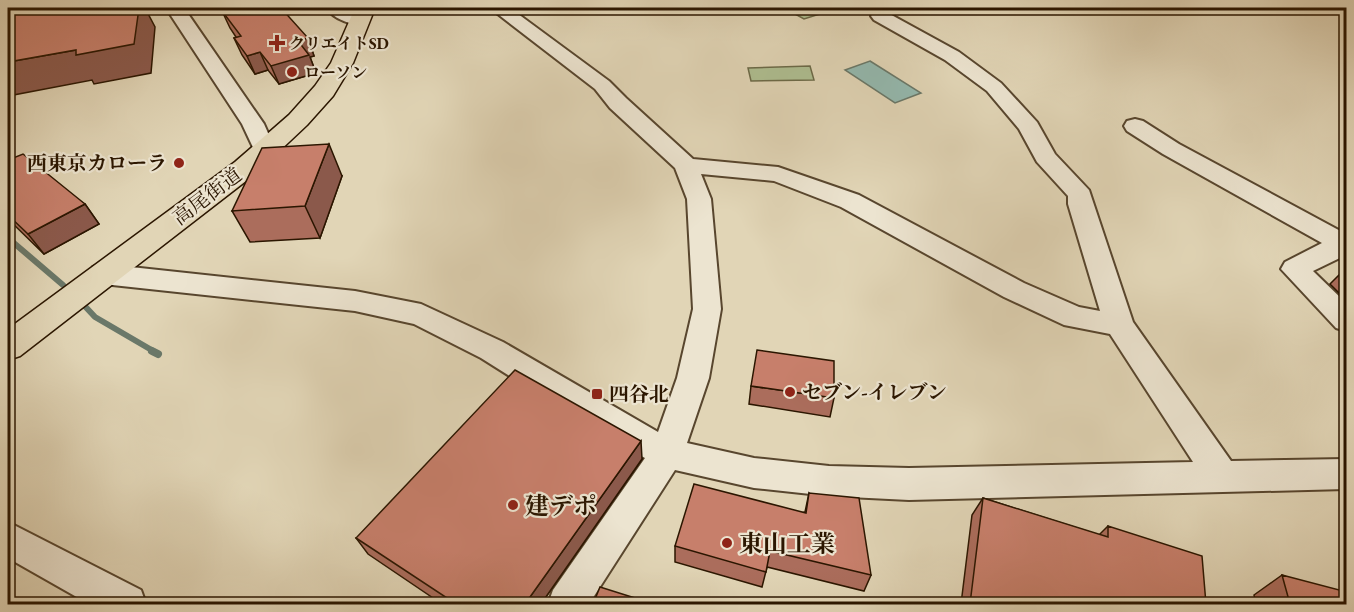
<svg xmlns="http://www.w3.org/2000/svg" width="1354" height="612" font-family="'EB Garamond','Noto Serif JP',serif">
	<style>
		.green { fill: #aebe91; stroke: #6c6a48; stroke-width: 1.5 }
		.water { fill: #94b9af; stroke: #6a7869; stroke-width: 1.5 }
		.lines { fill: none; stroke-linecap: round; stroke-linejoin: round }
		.stream-far1 { stroke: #6a7869; stroke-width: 6 }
		.stream { stroke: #6a7869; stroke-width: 8 }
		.minor-casing { stroke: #58462e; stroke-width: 4 }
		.major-casing { stroke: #2b1600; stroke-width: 3 }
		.minor { fill: #ece4d0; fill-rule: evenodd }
		.major { fill: #e1d5b6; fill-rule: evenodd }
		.wall { fill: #ab6d5c; stroke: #2b1600; stroke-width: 1.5 }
		.shaded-wall { fill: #8b594b; stroke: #2b1600; stroke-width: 1.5 }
		.building { fill: #c77f6b; stroke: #2b1600; stroke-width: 1.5 }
		.poi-dot { fill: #8f2418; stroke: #ece4d0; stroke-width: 2 }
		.labels { text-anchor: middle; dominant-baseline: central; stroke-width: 4.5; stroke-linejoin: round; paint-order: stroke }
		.far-poi-label { font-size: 16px; font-weight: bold; fill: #2b1600; stroke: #ece4d0; text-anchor: start }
		.poi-label { font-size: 20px; font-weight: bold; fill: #2b1600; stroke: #ece4d0; text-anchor: start }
		.street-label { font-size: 20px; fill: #2b1600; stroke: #ece4d0 }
		.near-poi-label { font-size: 24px; font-weight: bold; fill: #2b1600; stroke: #ece4d0; text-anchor: start }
	</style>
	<rect width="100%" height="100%" fill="#e1d5b6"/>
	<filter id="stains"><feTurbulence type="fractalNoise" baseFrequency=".00333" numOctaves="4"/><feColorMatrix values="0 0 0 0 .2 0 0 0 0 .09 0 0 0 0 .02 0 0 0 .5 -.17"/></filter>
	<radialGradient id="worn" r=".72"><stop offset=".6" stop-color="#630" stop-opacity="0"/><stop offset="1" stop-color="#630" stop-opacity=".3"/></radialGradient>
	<path class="green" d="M 784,8 L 839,8 L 804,19 Z
		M 810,66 L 814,80 L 751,81 L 748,68 Z"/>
	<path class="water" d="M 870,61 L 921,93 L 895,103 L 845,70 Z"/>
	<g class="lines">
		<path class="stream-far1" d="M 8,238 L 63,285
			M 81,302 L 95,317 L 155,352"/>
		<path class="stream" d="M 152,351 L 158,354"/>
		<g class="minor-casing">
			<path id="minor" d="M 166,8 L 184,8 L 264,124 L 276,151 L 273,156 L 265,158 L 257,156 L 242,124 Z
				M 326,8 C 339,7 360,9 369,20 L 366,24 C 353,27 334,19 326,8 Z
				M 490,8 L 510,8 L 609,81 L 626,98 L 693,159 L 778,167 L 859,195 L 1024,283 L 1079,307 L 1100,311 L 1068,204 L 1068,196 L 1037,162 L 1019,129 L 987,91 L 945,60 L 874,20 L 871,16 L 874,12 L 886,12 L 959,52 L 1001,83 L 1037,122 L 1055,154 L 1089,190 L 1133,322 L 1231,461 L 1346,459 L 1346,489 L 909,500 L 829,496 L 754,488 L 675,470 L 589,604 L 548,604 L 553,590 L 645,458 L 614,442 L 481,358 L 414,324 L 355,311 L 103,284 L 93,281 L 89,274 L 93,267 L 103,264 L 355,291 L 421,304 L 503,342 L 658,432 L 677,378 L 693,309 L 687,199 L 675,168 L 610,108 L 595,89 ZM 701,174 L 774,181 L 841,207 L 1004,297 L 1064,325 L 1110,334 L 1193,462 L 909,468 L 829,466 L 754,458 L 687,443 L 709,378 L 721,309 L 711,199 Z
				M 1135,119 L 1143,121 L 1179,144 L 1346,234 L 1346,255 L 1313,271 L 1346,303 L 1346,331 L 1336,328 L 1281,269 L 1285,262 L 1322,243 L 1163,154 L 1127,131 L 1124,126 L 1127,121 Z
				M 8,522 L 141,590 L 146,604 L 89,604 L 8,558 Z"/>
		</g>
		<g class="major-casing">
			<path id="major" d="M 355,8 L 375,8 L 353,63 L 333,96 L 307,125 L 255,174 L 20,356 L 8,360 L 8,329 L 235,162 L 289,115 L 315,86 L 331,63 Z"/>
		</g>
		<use href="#minor" class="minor"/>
		<use href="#major" class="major"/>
	</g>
	<path class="wall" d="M 222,11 L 308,38 L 314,56 L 310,57 L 316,73 L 279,84 L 268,70 L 255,74 L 242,55 L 234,38 L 236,37 L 230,28 Z
		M 8,160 L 85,204 L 99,224 L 44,254 L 8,219 Z
		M 342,176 L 320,238 L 250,242 L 232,211 Z
		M 1347,267 L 1347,301 L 1330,284 Z
		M 751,386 L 834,398 L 830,417 L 749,404 Z
		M 642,459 L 541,604 L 442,604 L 368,554 L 356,538 Z
		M 809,493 L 871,575 L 864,591 L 767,567 L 762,587 L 675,562 L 675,546 L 805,512 Z
		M 983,498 L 1099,535 L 1108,526 L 1206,604 L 961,604 L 972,515 Z
		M 1282,575 L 1347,604 L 1256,604 L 1254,595 Z"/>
	<path class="shaded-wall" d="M 133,8 L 145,8 L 155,27 L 151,73 L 94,84 L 92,80 L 8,96 L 8,62 L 76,50 Z
		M 308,38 L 314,56 L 310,57 L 316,73 L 279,84 L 271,66 L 298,41 Z
		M 260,52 L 268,70 L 255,74 L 247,56 Z
		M 329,144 L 342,176 L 320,238 L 305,206 Z
		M 85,204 L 99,224 L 44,254 L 28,234 Z
		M 641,441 L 642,459 L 541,604 L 525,604 Z"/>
	<path class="building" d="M 8,8 L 139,8 L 134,44 L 76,55 L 76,50 L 8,62 Z
		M 234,8 L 281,8 L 308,38 L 298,41 L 309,55 L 271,66 L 260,52 L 247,56 L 234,38 L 241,36 L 222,11 Z
		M 329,144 L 305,206 L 232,211 L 262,148 Z
		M 23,154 L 85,204 L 28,234 L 8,215 L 8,160 Z
		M 757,350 L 834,361 L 834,398 L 751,386 Z
		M 515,370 L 641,441 L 525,604 L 456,604 L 356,538 Z
		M 694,484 L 806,513 L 809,493 L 859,498 L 871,575 L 770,551 L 766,572 L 675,546 Z
		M 983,498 L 1108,537 L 1108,526 L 1202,556 L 1206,604 L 970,604 Z
		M 1282,575 L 1347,592 L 1347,604 L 1290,604 Z
		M 600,587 L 654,604 L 593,604 Z"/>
	<g class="poi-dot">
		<path d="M274 34h6v6h6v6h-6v6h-6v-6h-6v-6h6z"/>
		<circle cx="292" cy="72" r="6"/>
		<circle cx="179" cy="163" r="6"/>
		<circle cx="790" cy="392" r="6"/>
		<rect x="591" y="388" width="12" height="12" rx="3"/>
		<circle cx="513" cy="505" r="6"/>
		<circle cx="727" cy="543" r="6"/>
	</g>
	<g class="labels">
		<g class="far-poi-label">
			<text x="289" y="43">クリエイトSD</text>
			<text x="304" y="72">ローソン</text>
		</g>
		<g class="poi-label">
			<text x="167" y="163" text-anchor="end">西東京カローラ</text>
			<text x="802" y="392">セブン-イレブン</text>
			<text x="609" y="394">四谷北</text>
		</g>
		<g class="street-label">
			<text transform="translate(207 196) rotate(-37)">高尾街道</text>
		</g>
		<g class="near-poi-label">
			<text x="525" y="505">建デポ</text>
			<text x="739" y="543">東山工業</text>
		</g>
	</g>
	<rect width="1354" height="612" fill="none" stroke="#e1d5b6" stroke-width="30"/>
	<rect x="9" y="9" width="1336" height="594" fill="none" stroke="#2b1600" stroke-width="3"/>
	<rect x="15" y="15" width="1324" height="582" fill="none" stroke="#2b1600" stroke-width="1.5"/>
	<rect width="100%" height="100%" filter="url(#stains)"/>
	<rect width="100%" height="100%" fill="url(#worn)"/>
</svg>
